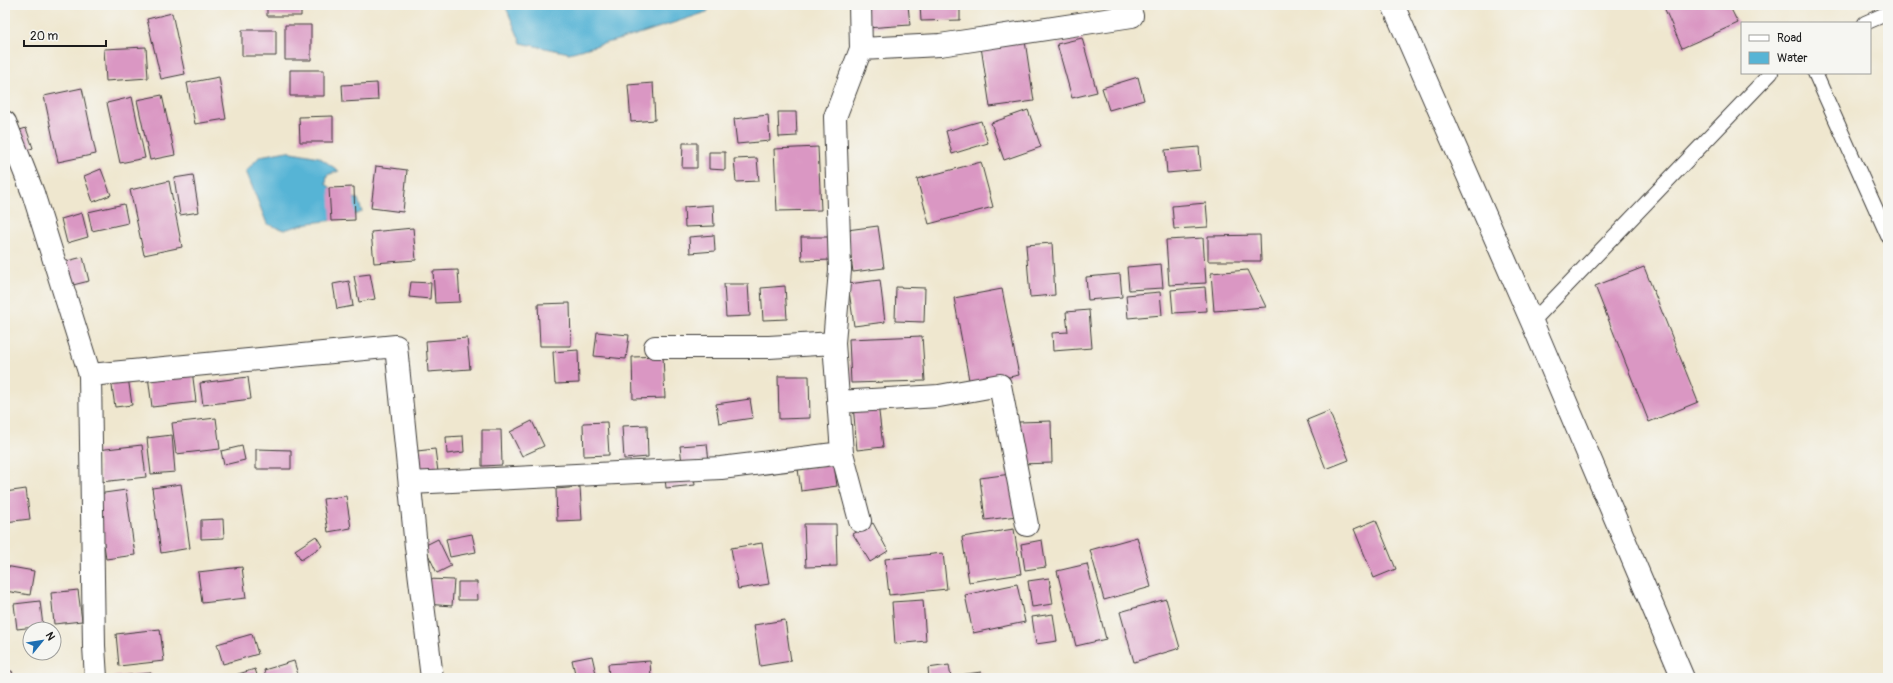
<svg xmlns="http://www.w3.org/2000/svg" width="1893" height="683" font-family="Pangolin,sans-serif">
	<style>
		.water { fill: #57b4d5; stroke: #3a6878 }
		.building { fill: #da97c3 }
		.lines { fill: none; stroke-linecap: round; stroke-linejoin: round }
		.lane-casing { stroke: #3c3a37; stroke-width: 16 }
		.street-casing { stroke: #3c3a37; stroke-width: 24 }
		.lane { stroke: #fff; stroke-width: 14 }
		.street { stroke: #fff; stroke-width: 22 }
	</style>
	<rect width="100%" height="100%" fill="#f6f6f2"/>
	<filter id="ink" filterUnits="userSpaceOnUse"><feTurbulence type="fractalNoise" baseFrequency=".025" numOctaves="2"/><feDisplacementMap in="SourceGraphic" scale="8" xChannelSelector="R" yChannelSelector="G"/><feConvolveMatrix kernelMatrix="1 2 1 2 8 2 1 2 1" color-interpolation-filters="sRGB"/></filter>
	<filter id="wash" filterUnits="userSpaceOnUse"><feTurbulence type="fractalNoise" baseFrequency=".012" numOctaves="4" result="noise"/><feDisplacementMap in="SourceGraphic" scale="16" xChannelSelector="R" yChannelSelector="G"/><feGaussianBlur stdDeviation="0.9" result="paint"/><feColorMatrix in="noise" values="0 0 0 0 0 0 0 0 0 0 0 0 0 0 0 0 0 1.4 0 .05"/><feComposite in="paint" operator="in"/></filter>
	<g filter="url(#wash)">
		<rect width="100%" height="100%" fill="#efe7cf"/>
		<path class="water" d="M 505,5 L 712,5 L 707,12 L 636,35 L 569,53 L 521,43 Z
			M 287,151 L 319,157 L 339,171 L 327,175 L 326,184 L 340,195 L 358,199 L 362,212 L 344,219 L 309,223 L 284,230 L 267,224 L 246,171 L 260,156 Z"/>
		<g id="blocks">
			<path class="building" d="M 267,5 L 301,5 L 301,16 L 267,16 Z
				M 864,5 L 908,5 L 910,25 L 866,28 Z
				M 920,5 L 960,5 L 960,20 L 921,21 Z
				M 1663,5 L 1729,5 L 1738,23 L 1682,48 Z
				M 172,13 L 185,74 L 161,79 L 147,19 Z
				M 285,25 L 311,25 L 311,60 L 285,60 Z
				M 242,30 L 276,30 L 276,56 L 242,56 Z
				M 1024,34 L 1034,101 L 990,107 L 980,40 Z
				M 1082,38 L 1097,92 L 1072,98 L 1057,44 Z
				M 146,47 L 148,78 L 106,81 L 104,49 Z
				M 290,70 L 324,70 L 324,96 L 290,96 Z
				M 219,77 L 226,119 L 195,124 L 187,83 Z
				M 1138,77 L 1144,100 L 1109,110 L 1102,88 Z
				M 377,83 L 378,100 L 343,102 L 342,85 Z
				M 653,83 L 655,120 L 631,122 L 628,85 Z
				M 82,88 L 96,154 L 58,162 L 44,96 Z
				M 162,95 L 175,155 L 150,160 L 137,100 Z
				M 132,97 L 145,158 L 120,163 L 107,103 Z
				M 1028,110 L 1041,147 L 1004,160 L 991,123 Z
				M 778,112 L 796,112 L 797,136 L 779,137 Z
				M 768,115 L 770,141 L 737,144 L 734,119 Z
				M 333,116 L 333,142 L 300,142 L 299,117 Z
				M 981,121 L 988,143 L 952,154 L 946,131 Z
				M 26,128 L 33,148 L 21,152 L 14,132 Z
				M 683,143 L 697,143 L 697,168 L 682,168 Z
				M 818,147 L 821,210 L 777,211 L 774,149 Z
				M 1199,147 L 1201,170 L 1167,173 L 1165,150 Z
				M 709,152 L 725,152 L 725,170 L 709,169 Z
				M 757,158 L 759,181 L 736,182 L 734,159 Z
				M 981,162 L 993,207 L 929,224 L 917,179 Z
				M 376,166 L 407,170 L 403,212 L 371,208 Z
				M 101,169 L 111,195 L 93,202 L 84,176 Z
				M 193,175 L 199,212 L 180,215 L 174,178 Z
				M 169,181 L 182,247 L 144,255 L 130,190 Z
				M 354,187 L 355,220 L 331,221 L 329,188 Z
				M 1206,203 L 1208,227 L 1174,229 L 1172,206 Z
				M 124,204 L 128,223 L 92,231 L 88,212 Z
				M 713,205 L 714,226 L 685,227 L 684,207 Z
				M 82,213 L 88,237 L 67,243 L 61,219 Z
				M 878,226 L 884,268 L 853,272 L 847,230 Z
				M 413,228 L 416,260 L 374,263 L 371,232 Z
				M 714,235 L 715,251 L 690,253 L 689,237 Z
				M 1260,235 L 1261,261 L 1208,261 L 1208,236 Z
				M 801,237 L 832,237 L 832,260 L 802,261 Z
				M 1203,238 L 1206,283 L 1169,285 L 1166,240 Z
				M 1052,243 L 1055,295 L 1030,297 L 1026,245 Z
				M 83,257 L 89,281 L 69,286 L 63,262 Z
				M 1161,264 L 1163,288 L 1129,290 L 1127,267 Z
				M 1644,267 L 1698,402 L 1649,422 L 1595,286 Z
				M 458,270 L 460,302 L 435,303 L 433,271 Z
				M 1248,270 L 1266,307 L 1214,311 L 1211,273 Z
				M 370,274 L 375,299 L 359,302 L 354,276 Z
				M 1120,274 L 1122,297 L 1088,300 L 1086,277 Z
				M 880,280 L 885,322 L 854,326 L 848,284 Z
				M 349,281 L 353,306 L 337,309 L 333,284 Z
				M 411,282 L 431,283 L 430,299 L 409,297 Z
				M 724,284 L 748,284 L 750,316 L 726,317 Z
				M 785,286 L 787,319 L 763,320 L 761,288 Z
				M 896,287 L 925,288 L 924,322 L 895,321 Z
				M 1205,287 L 1207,311 L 1173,313 L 1171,290 Z
				M 1002,289 L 1019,375 L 970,385 L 954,298 Z
				M 1160,292 L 1162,315 L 1128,318 L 1126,295 Z
				M 570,303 L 571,346 L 540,346 L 538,304 Z
				M 1089,310 L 1092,348 L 1053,351 L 1052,333 L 1068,332 L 1066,312 Z
				M 597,332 L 629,335 L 626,359 L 594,356 Z
				M 922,336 L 925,381 L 851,383 L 849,339 Z
				M 467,338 L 470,369 L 428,372 L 426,341 Z
				M 578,350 L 579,383 L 555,384 L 553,352 Z
				M 663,356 L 665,398 L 633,399 L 632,357 Z
				M 192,370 L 196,402 L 152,407 L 148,376 Z
				M 778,376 L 809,376 L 810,418 L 779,419 Z
				M 128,377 L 132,405 L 115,407 L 111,379 Z
				M 248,377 L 251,399 L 203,405 L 200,383 Z
				M 750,399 L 753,418 L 719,423 L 716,404 Z
				M 878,403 L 883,447 L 857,450 L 853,405 Z
				M 1329,411 L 1349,460 L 1326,469 L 1307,420 Z
				M 216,418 L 220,449 L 176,454 L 172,423 Z
				M 532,421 L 544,446 L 522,456 L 510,432 Z
				M 1051,421 L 1052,463 L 1020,464 L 1019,422 Z
				M 607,422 L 609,455 L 584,456 L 583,423 Z
				M 647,425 L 648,457 L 624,459 L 622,426 Z
				M 482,430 L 501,430 L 502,465 L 482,466 Z
				M 172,435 L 175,472 L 151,474 L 147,438 Z
				M 463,436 L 464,452 L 447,454 L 446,437 Z
				M 707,444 L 709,461 L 682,463 L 680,446 Z
				M 142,445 L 146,477 L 101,482 L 97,450 Z
				M 242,446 L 245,460 L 224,465 L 221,451 Z
				M 256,449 L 291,450 L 291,469 L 256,469 Z
				M 435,449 L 438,472 L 420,474 L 417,451 Z
				M 834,464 L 837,486 L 801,491 L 798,469 Z
				M 1011,474 L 1017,516 L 985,520 L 980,478 Z
				M 694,475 L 695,485 L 666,488 L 665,478 Z
				M 181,484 L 190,548 L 161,553 L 152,488 Z
				M 580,487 L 582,520 L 557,521 L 556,489 Z
				M 26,489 L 30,519 L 5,522 L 5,492 Z
				M 126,490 L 135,555 L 106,559 L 97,494 Z
				M 346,496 L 351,528 L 328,532 L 323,499 Z
				M 223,519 L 224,538 L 201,539 L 201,520 Z
				M 1376,520 L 1396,569 L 1374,578 L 1354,529 Z
				M 873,523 L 888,551 L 870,562 L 853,534 Z
				M 804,524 L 836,524 L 837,566 L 806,567 Z
				M 1014,529 L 1021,574 L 969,582 L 962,537 Z
				M 472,534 L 476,552 L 450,557 L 446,539 Z
				M 316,536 L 322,546 L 301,560 L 295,550 Z
				M 1137,537 L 1151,587 L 1104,600 L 1090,550 Z
				M 438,539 L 451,566 L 437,573 L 424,546 Z
				M 1042,540 L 1046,567 L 1025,570 L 1021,544 Z
				M 762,543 L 769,584 L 738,589 L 731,548 Z
				M 943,553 L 947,589 L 889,595 L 885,559 Z
				M 1087,564 L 1106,639 L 1076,646 L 1057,571 Z
				M 5,566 L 34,571 L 30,595 L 5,591 Z
				M 242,567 L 246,598 L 202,603 L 198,572 Z
				M 1049,578 L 1053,604 L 1032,607 L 1028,581 Z
				M 427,579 L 454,580 L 452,606 L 425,604 Z
				M 458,582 L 477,582 L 478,600 L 458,600 Z
				M 1017,584 L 1025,622 L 973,633 L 965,595 Z
				M 78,590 L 82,621 L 54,624 L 51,593 Z
				M 1166,599 L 1180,648 L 1134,662 L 1120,612 Z
				M 923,600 L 926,641 L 895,644 L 892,602 Z
				M 40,601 L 43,626 L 17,629 L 14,604 Z
				M 1053,614 L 1057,641 L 1036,644 L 1032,617 Z
				M 785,620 L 791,661 L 760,666 L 754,625 Z
				M 160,629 L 164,661 L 119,666 L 116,634 Z
				M 252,634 L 258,654 L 223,664 L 217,644 Z
				M 592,656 L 597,678 L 576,678 L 572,660 Z
				M 294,661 L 299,678 L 266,678 L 264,670 Z
				M 650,661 L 651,678 L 609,678 L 608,664 Z
				M 949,665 L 951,678 L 929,678 L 928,668 Z
				M 255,669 L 258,678 L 225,678 Z
				M 12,671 L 14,678 L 5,678 L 5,672 Z
				M 981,672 L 982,678 L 960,678 L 960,675 Z
				M 151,673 L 152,678 L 112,678 L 112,677 Z"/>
		</g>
	</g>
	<g filter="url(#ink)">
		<use href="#blocks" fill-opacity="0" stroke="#3c3a37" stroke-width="1"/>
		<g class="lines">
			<g class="lane-casing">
				<path id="lane" d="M 1865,23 L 1888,13
					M 1815,73 L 1888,236
					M 1532,322 L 1771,73"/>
			</g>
			<g class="street-casing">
				<path id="street" d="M 860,5 L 861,49 L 940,45 L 1132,16
					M 1393,5 L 1532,322 L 1683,678
					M 5,122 L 33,193 L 90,375 L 94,646 L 96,678
					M 834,343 L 840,270 L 835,117 L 861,49
					M 90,375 L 396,346 L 416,547 L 432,678
					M 838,402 L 939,396 L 1000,385 L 1027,525
					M 842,453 L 860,521
					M 410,483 L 721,468 L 842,453 L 834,343 L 769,347 L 655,347"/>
			</g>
			<use href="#lane" class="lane"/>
			<use href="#street" class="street"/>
		</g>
	</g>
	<rect width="1893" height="683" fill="none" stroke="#f6f6f2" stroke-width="20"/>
	<rect x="1741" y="22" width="130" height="52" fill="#f6f6f2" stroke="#9f9f9c"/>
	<rect x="1749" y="35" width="20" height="6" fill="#ffffff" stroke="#9f9f9c"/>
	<text x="1777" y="42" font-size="12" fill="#1c1c1c">Road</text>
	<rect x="1749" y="52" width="20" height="12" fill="#57b4d5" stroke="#9f9f9c"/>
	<text x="1777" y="62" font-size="12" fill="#1c1c1c">Water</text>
	<g transform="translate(42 641) rotate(60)"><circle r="19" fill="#f6f6f2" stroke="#9f9f9c"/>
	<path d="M0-3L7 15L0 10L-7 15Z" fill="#1f6fb2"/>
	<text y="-6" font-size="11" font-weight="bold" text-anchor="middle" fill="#1c1c1c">N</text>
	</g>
	<path d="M24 40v6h82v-6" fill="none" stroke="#1c1c1c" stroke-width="2"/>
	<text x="30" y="40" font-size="12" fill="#1c1c1c" stroke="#f6f6f2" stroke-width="3" paint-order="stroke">20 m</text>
</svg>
